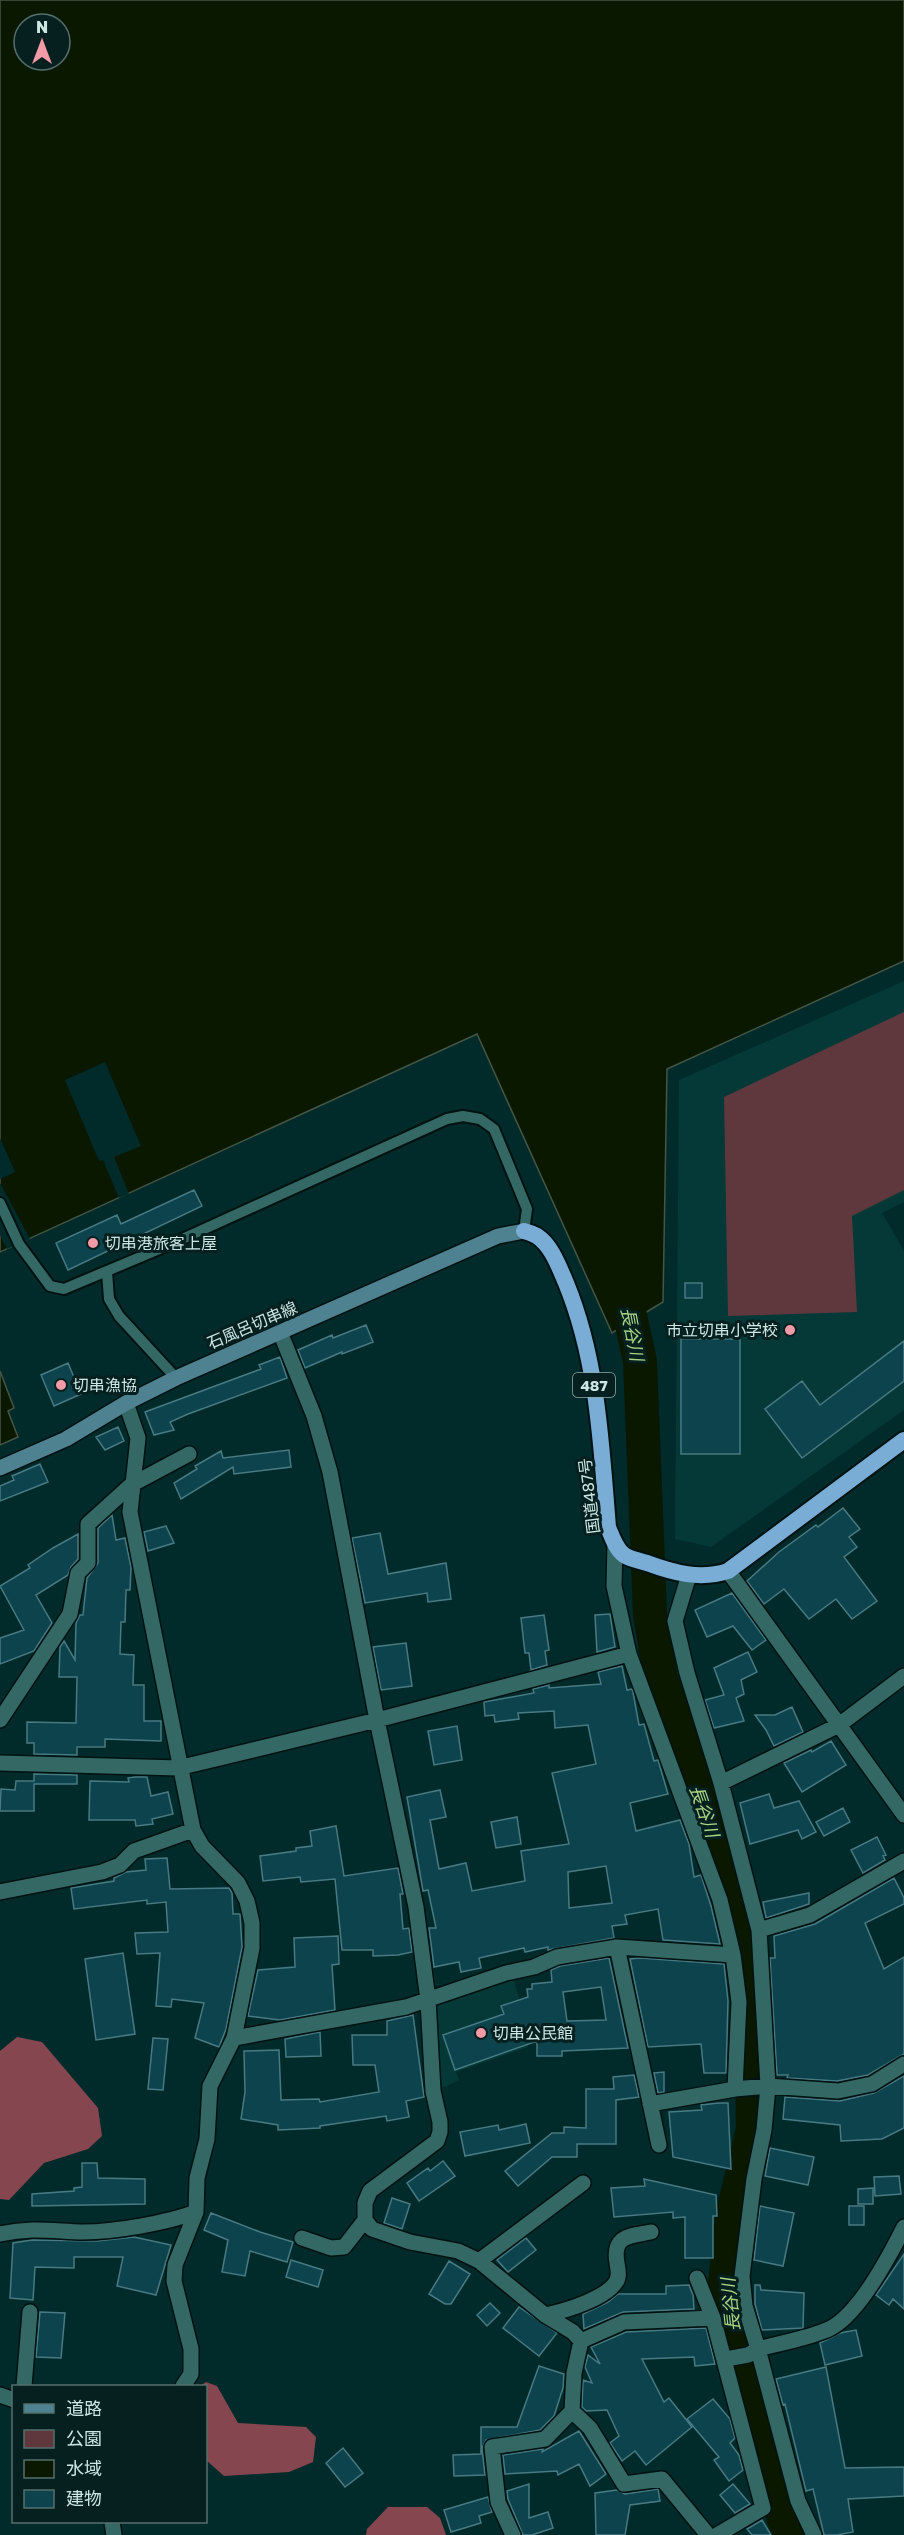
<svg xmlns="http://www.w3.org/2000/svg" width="904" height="2535" font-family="'Golos Text','Noto Sans JP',sans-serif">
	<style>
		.built { fill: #043937 }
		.green { fill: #5f383e }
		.forest { fill: #854650 }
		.water { fill: #0b1800; stroke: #455644; stroke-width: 1.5; fill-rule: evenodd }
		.pier { fill: #012b2a }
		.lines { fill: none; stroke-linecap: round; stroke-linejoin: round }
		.river { stroke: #0b1800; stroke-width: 34 }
		.building { fill: #0d434c; stroke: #487a83; stroke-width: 1.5; fill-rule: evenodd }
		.service-casing { stroke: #001211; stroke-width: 14 }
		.minor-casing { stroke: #001211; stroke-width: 18 }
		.secondary-casing { stroke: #001211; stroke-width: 18 }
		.trunk-casing { stroke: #001211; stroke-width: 20 }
		.service { stroke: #346865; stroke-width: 10 }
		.minor { stroke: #346865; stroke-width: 15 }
		.secondary { stroke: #4e8290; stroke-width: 15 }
		.trunk { stroke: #7aadd6; stroke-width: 16 }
		.poi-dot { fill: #f39aa7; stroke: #05201f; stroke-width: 2 }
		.labels { text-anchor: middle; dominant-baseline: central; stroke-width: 6; stroke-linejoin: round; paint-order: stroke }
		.shield { fill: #05201f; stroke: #90aba9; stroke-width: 1.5 }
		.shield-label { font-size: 15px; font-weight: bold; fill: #cce6e4 }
		.poi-label { font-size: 16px; fill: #cce6e4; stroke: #05201f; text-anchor: start }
		.street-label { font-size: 16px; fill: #cce6e4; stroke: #05201f }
		.water-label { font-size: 18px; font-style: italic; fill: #aad382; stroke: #05201f }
	</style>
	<rect width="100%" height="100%" fill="#012b2a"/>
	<path class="built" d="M 904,981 L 904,1202 L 882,1213 L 904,1251 L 904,1410 L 711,1547 L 675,1539 L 679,1080 Z
		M 513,1978 L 525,2018 L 528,2047 L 456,2072 L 459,2080 L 445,2087 L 436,2086 L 433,2005 Z"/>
	<path class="green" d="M 904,1012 L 904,1190 L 852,1216 L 857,1312 L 728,1316 L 724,1097 Z"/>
	<path class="forest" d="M 17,2037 L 42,2042 L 98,2108 L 102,2136 L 88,2149 L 44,2163 L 9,2200 L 0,2199 L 0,2051 Z
		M 206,2382 L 217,2386 L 238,2423 L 306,2427 L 316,2437 L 313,2462 L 289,2472 L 224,2476 L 206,2460 L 206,2386 L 200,2386 Z
		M 388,2507 L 427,2507 L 440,2518 L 446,2535 L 366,2535 L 367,2529 Z"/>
	<path class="water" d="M 0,0 L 904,0 L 904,961 L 667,1069 L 663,1302 L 612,1333 L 477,1034 L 0,1252 ZM 24,24 L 60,24 L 60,60 L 24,60 Z
		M 0,1371 L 14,1408 L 8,1411 L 18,1437 L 0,1445 Z"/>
	<path class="pier" d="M 105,1062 L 141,1146 L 114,1157 L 129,1194 L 119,1198 L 103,1160 L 99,1161 L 65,1080 Z
		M 0,1138 L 15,1172 L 0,1179 Z
		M 0,1183 L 30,1239 L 7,1249 L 0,1235 Z"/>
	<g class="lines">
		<path class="river" d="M 621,1275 L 640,1361 L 650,1614 L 660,1675 L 744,1926 L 751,1987 L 753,2129 L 732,2216 L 725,2284 L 729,2326 L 748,2381 L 784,2520 L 792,2535"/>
	</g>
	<path class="building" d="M 194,1190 L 202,1206 L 68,1270 L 56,1243 L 117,1215 L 121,1224 Z
		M 685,1283 L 702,1283 L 702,1298 L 685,1298 Z
		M 366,1325 L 373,1342 L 342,1354 L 342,1352 L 305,1368 L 298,1350 L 332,1335 L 333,1338 Z
		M 681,1339 L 740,1339 L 740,1454 L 681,1454 Z
		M 904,1341 L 904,1381 L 802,1458 L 765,1409 L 802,1381 L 820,1405 Z
		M 280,1357 L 287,1378 L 188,1414 L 170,1422 L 174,1430 L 154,1435 L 145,1412 L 261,1369 L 259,1365 Z
		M 68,1363 L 81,1394 L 54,1406 L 41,1375 Z
		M 118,1427 L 124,1441 L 105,1450 L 96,1437 Z
		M 289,1450 L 291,1467 L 234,1474 L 233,1467 L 181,1499 L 174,1483 L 192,1472 L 197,1469 L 195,1466 L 221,1451 L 223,1458 Z
		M 40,1464 L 48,1482 L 0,1501 L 0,1486 L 14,1480 L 12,1476 Z
		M 843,1508 L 860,1529 L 849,1537 L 857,1547 L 844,1557 L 877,1601 L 852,1619 L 836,1599 L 809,1619 L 784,1589 L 764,1604 L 747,1581 L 779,1552 L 816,1525 L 818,1527 Z
		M 112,1515 L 116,1540 L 125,1538 L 131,1567 L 130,1590 L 126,1590 L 125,1622 L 121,1622 L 120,1654 L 134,1655 L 133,1685 L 144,1685 L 144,1721 L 161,1721 L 161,1741 L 105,1739 L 105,1747 L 77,1747 L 77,1755 L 34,1754 L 34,1743 L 27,1743 L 27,1722 L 76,1723 L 77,1677 L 59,1677 L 60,1647 L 64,1641 L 75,1660 L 76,1623 L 80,1615 L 83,1615 L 87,1578 L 98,1563 L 98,1528 Z
		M 166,1526 L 174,1543 L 148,1551 L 144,1532 Z
		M 380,1533 L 388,1574 L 446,1563 L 451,1599 L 428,1602 L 427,1593 L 365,1603 L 352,1538 Z
		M 78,1534 L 78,1559 L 71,1567 L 68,1575 L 36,1595 L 52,1623 L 34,1651 L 0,1664 L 0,1638 L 24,1630 L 0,1586 L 30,1568 L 28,1565 L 53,1548 Z
		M 732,1593 L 766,1640 L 752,1650 L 733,1626 L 707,1637 L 695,1610 Z
		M 610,1614 L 615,1647 L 597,1652 L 595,1615 Z
		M 544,1615 L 549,1650 L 545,1651 L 547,1665 L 531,1670 L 529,1653 L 525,1653 L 521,1618 Z
		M 406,1643 L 412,1686 L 381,1690 L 373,1647 Z
		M 748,1652 L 757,1672 L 741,1680 L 744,1694 L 736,1698 L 744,1721 L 714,1728 L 705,1700 L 724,1695 L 714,1668 Z
		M 622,1666 L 627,1690 L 632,1689 L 633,1692 L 639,1725 L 644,1724 L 654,1761 L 658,1760 L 668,1794 L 630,1803 L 636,1831 L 680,1820 L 689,1844 L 694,1877 L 701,1875 L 711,1906 L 720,1944 L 663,1940 L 658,1909 L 625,1915 L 627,1924 L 612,1926 L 614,1938 L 548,1950 L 548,1947 L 525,1952 L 524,1948 L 479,1958 L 481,1968 L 461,1972 L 459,1962 L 434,1967 L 429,1928 L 436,1928 L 428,1890 L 423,1891 L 407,1797 L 440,1790 L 446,1817 L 430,1820 L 439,1869 L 466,1863 L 472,1891 L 525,1881 L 521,1851 L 569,1844 L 552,1773 L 596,1764 L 588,1725 L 555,1728 L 554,1711 L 518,1713 L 519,1719 L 495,1722 L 494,1715 L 485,1716 L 484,1702 L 534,1693 L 533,1689 L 549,1685 L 549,1688 L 601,1684 L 598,1672 ZM 606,1866 L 612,1903 L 569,1908 L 568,1872 Z
		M 792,1707 L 803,1732 L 774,1746 L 766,1730 L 755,1715 L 775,1715 Z
		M 457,1726 L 462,1760 L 434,1765 L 428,1731 Z
		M 831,1741 L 846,1765 L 802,1792 L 784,1763 L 811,1750 L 812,1752 Z
		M 34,1774 L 77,1775 L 77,1784 L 34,1784 L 34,1811 L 0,1811 L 1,1789 L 15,1790 L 16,1781 L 34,1781 Z
		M 135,1777 L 147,1777 L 151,1796 L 168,1792 L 173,1814 L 152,1819 L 153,1824 L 136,1826 L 135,1820 L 89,1820 L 90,1781 L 129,1782 L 128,1778 Z
		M 769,1794 L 774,1808 L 799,1801 L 816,1832 L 802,1839 L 798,1830 L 750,1844 L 740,1803 Z
		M 843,1808 L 850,1822 L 824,1836 L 816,1822 Z
		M 517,1817 L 521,1844 L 496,1848 L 491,1822 Z
		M 336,1826 L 344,1876 L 398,1868 L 403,1894 L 400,1894 L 403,1929 L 409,1928 L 412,1952 L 398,1955 L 373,1956 L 373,1950 L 342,1950 L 335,1879 L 301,1882 L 300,1877 L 263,1881 L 260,1856 L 296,1851 L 296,1848 L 312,1846 L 310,1831 Z
		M 877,1837 L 886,1855 L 883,1856 L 885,1860 L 863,1873 L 851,1850 Z
		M 167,1858 L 170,1889 L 229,1888 L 232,1893 L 233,1914 L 240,1914 L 242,1947 L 226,2029 L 219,2047 L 195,2038 L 204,2003 L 172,1999 L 171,2007 L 156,2006 L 160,1953 L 137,1954 L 135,1933 L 168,1932 L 166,1902 L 147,1904 L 147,1900 L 74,1909 L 71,1888 L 114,1881 L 114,1878 L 126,1872 L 146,1870 L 145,1859 Z
		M 894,1878 L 904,1898 L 904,1904 L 865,1923 L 884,1969 L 904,1957 L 904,2054 L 868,2075 L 837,2081 L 787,2078 L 788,2075 L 777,2075 L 770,1958 L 775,1958 L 774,1936 L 815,1924 Z
		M 809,1893 L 809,1904 L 766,1918 L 763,1902 Z
		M 338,1936 L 339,1964 L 332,1965 L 335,2010 L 280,2020 L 248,2016 L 258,1970 L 295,1967 L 294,1938 Z
		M 123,1953 L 135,2034 L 96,2040 L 85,1959 Z
		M 609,1958 L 628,2048 L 562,2051 L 562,2056 L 537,2056 L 537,2041 L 455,2070 L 443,2035 L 504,2014 L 501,2006 L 528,1997 L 527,1989 L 532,1989 L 532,1984 L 552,1982 L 551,1970 L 560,1966 ZM 601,1987 L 606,2020 L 567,2021 L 563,1992 Z
		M 640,1958 L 724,1964 L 728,2001 L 726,2073 L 704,2073 L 701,2044 L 648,2047 L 630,1959 Z
		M 413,2015 L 424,2097 L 406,2101 L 409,2117 L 387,2121 L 386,2116 L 320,2126 L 320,2128 L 278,2130 L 278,2125 L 241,2119 L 245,2092 L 244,2051 L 279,2050 L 281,2100 L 319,2099 L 320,2102 L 379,2092 L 375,2065 L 353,2065 L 352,2035 L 387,2035 L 387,2021 Z
		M 320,2032 L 321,2056 L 286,2057 L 285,2039 Z
		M 153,2038 L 168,2039 L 163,2090 L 148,2089 Z
		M 664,2072 L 664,2092 L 658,2093 L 654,2073 Z
		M 634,2075 L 639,2097 L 616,2100 L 616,2144 L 577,2144 L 577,2157 L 552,2157 L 518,2186 L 505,2171 L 552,2133 L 564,2133 L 564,2127 L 586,2128 L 586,2089 L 614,2089 L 613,2077 Z
		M 904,2076 L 904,2128 L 882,2139 L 841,2141 L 840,2125 L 783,2119 L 785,2097 L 840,2101 L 874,2093 Z
		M 719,2103 L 728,2103 L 731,2169 L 673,2157 L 669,2112 L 702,2110 L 701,2105 Z
		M 526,2124 L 530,2143 L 465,2156 L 460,2132 L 498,2125 L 499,2130 Z
		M 770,2148 L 814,2157 L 808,2185 L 765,2176 Z
		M 443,2161 L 455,2176 L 419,2201 L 407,2183 L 428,2168 L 430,2171 Z
		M 82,2163 L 97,2163 L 98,2178 L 145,2179 L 145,2204 L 32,2206 L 32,2194 L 74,2191 L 74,2188 L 82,2187 Z
		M 899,2176 L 901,2194 L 875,2196 L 874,2177 Z
		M 644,2179 L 716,2195 L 717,2216 L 713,2216 L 713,2258 L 685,2258 L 685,2217 L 673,2218 L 673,2212 L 614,2217 L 611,2188 L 645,2186 Z
		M 873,2188 L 873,2204 L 858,2204 L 858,2189 Z
		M 392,2198 L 410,2204 L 402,2229 L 384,2223 Z
		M 760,2206 L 794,2213 L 783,2266 L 754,2260 Z
		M 849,2206 L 864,2206 L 864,2225 L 849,2225 Z
		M 211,2213 L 260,2232 L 293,2242 L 287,2262 L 250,2251 L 245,2276 L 222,2272 L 228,2240 L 204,2230 Z
		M 134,2237 L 171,2245 L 156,2295 L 117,2286 L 123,2257 L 74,2257 L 74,2268 L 35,2267 L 33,2300 L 10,2298 L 13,2243 L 32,2240 L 97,2241 Z
		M 526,2238 L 536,2250 L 508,2272 L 497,2260 Z
		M 904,2254 L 904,2309 L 893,2299 L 889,2305 L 876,2295 Z
		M 291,2260 L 323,2270 L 318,2287 L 286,2277 Z
		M 449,2261 L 470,2274 L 451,2304 L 445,2304 L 429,2294 Z
		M 689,2285 L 693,2295 L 694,2309 L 623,2312 L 584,2329 L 583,2314 L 608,2302 L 618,2294 L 666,2294 L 666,2286 Z
		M 755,2285 L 760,2285 L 761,2290 L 804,2293 L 803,2328 L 762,2330 L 755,2304 Z
		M 490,2303 L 500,2313 L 487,2326 L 477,2315 Z
		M 519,2307 L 557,2333 L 539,2356 L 503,2328 Z
		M 40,2312 L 65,2313 L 61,2358 L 36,2357 Z
		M 706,2328 L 715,2364 L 695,2366 L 694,2357 L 642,2359 L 664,2402 L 669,2398 L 692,2427 L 646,2465 L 635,2451 L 622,2461 L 610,2443 L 619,2436 L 607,2410 L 586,2411 L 582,2407 L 583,2380 L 592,2383 L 585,2367 L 588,2355 L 600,2364 L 591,2347 L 626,2332 Z
		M 856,2330 L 862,2356 L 825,2365 L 820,2343 L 840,2333 Z
		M 539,2366 L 564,2374 L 563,2388 L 554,2416 L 540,2430 L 486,2440 L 482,2448 L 485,2475 L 454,2476 L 453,2455 L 481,2454 L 481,2427 L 517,2427 Z
		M 826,2367 L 845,2468 L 904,2467 L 904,2496 L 848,2499 L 853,2532 L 837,2535 L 824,2535 L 813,2489 L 806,2491 L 785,2404 L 783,2405 L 776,2379 Z
		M 713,2399 L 730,2419 L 735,2438 L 730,2443 L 739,2455 L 743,2470 L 729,2481 L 714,2460 L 719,2457 L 687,2419 Z
		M 579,2431 L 606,2474 L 590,2486 L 579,2464 L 558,2475 L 557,2471 L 505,2474 L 503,2455 L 543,2449 L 542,2452 Z
		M 343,2448 L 363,2473 L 345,2487 L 326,2463 Z
		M 529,2484 L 529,2518 L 548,2512 L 553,2528 L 532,2535 L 523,2535 L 508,2499 L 507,2491 Z
		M 733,2484 L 750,2504 L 735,2513 L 720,2495 Z
		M 658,2489 L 660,2501 L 630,2505 L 625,2535 L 596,2535 L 595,2493 L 617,2490 L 625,2494 Z
		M 488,2497 L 492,2512 L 479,2516 L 481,2523 L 451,2532 L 444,2510 Z
		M 762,2520 L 771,2535 L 752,2535 L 747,2529 Z"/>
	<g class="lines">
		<g class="service-casing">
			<path id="service" d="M 0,1203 L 19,1244 L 50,1286 L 64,1289 L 169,1245 L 447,1119 L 463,1116 L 480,1119 L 494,1129 L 527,1209 L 524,1231
				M 107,1272 L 109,1299 L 119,1316 L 176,1378"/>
		</g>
		<g class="minor-casing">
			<path id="minor" d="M 280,1332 L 314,1416 L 330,1472 L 377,1720 L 416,1907 L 428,2000 L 433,2091 L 440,2122 L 440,2132 L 437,2141 L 370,2191 L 365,2203 L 365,2220 L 372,2229 L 410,2242 L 458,2251 L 479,2261 L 545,2315 L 573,2332 L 581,2341 L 574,2373 L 572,2411 L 590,2428 L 624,2484 L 662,2479 L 708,2535
				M 126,1403 L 138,1438 L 130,1512 L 193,1830 L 202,1846 L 238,1883 L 247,1901 L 252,1923 L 252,1948 L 234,2038 L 210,2086 L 207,2139 L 197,2178 L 196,2212 L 175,2265 L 174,2281 L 191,2349 L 191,2374 L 183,2386
				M 615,1544 L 614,1586 L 629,1654 L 720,1900 L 733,1955 L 739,2002 L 735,2089 L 768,2086 L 838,2091 L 872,2084 L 904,2064
				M 728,1571 L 904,1815
				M 689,1575 L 675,1621 L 687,1673 L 721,1783 L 759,1930 L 768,2086 L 764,2130 L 754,2179 L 742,2276 L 745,2306 L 758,2349 L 798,2501 L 814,2535
				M 0,1720 L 70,1614 L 78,1573 L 88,1563 L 88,1524 L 131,1485 L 189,1454
				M 0,1763 L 178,1768 L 377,1720 L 629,1654
				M 721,1783 L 839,1725 L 904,1676
				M 0,1892 L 102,1872 L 120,1865 L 134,1851 L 193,1830
				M 759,1930 L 810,1915 L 904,1861
				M 617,1947 L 659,2145
				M 234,2038 L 406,2007 L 506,1973 L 534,1967 L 557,1957 L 617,1947 L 733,1955
				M 650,2104 L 735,2089
				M 0,2234 C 32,2227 51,2231 83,2232 C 115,2232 166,2223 196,2212
				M 302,2238 L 331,2248 L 344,2247 L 365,2220
				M 479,2261 L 583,2183
				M 697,2278 L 713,2318
				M 545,2315 C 565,2311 605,2299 616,2282 C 620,2276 618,2270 617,2263 C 612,2235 630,2236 651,2232
				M 581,2341 L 624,2322 L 713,2318 L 763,2508 L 717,2535
				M 726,2359 L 748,2355 L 758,2349 C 780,2343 811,2338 831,2328 C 859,2313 889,2257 904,2227
				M 24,2386 L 30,2312
				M 0,2395 L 14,2400
				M 112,2522 L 114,2535
				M 513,2535 L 498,2502 L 492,2447 L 545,2439 L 572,2411"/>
		</g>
		<g class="secondary-casing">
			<path id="secondary" d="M 0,1468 L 66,1439 L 126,1403 L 176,1378 L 498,1236 L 524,1231"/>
		</g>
		<g class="trunk-casing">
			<path id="trunk" d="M 524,1231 C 528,1232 533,1234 537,1236 C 552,1246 559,1267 566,1283 C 598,1361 601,1444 608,1527 C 612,1537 616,1549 624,1555 C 630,1559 640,1561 647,1563 C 674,1573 700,1580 728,1571 L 904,1440"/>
		</g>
		<use href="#service" class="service"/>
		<use href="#minor" class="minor"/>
		<use href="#secondary" class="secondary"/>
		<use href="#trunk" class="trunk"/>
	</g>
	<g class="poi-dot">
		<circle cx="93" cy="1243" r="6"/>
		<circle cx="790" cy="1330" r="6"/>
		<circle cx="61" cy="1385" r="6"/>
		<circle cx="481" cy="2033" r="6"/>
	</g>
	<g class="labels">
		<rect class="shield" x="573" y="1373" width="42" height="24" rx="4.5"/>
		<g class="shield-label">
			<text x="594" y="1385">487</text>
		</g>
		<g class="poi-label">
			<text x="105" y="1243">切串港旅客上屋</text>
			<text x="778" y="1330" text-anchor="end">市立切串小学校</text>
			<text x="73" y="1385">切串漁協</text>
			<text x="493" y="2033">切串公民館</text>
		</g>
		<g class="street-label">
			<text transform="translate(252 1325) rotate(-23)">石風呂切串線</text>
			<text transform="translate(589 1496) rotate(-97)">国道487号</text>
		</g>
		<g class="water-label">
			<text transform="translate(633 1334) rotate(79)">長谷川</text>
			<text transform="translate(705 1811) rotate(71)">長谷川</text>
			<text transform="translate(730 2305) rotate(-96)">長谷川</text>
		</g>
	</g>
	<rect x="12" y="2385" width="195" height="138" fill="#05201f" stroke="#556f6e" stroke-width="1.5"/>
	<rect x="24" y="2404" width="30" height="9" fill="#4e8290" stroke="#556f6e" stroke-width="1.5"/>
	<text x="66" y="2415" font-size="18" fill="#cce6e4">道路</text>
	<rect x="24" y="2430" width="30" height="18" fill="#5f383e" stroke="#556f6e" stroke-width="1.5"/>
	<text x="66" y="2445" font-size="18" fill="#cce6e4">公園</text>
	<rect x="24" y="2460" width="30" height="18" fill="#0b1800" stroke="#556f6e" stroke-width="1.5"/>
	<text x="66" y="2475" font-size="18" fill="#cce6e4">水域</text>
	<rect x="24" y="2490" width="30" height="18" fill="#0d434c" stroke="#556f6e" stroke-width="1.5"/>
	<text x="66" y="2505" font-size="18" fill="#cce6e4">建物</text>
	<g transform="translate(42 42)"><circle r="28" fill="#05201f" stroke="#556f6e" stroke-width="1.5"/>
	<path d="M0-4.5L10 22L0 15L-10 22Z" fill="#f39aa7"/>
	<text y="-9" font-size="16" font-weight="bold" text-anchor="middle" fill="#cce6e4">N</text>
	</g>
</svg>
